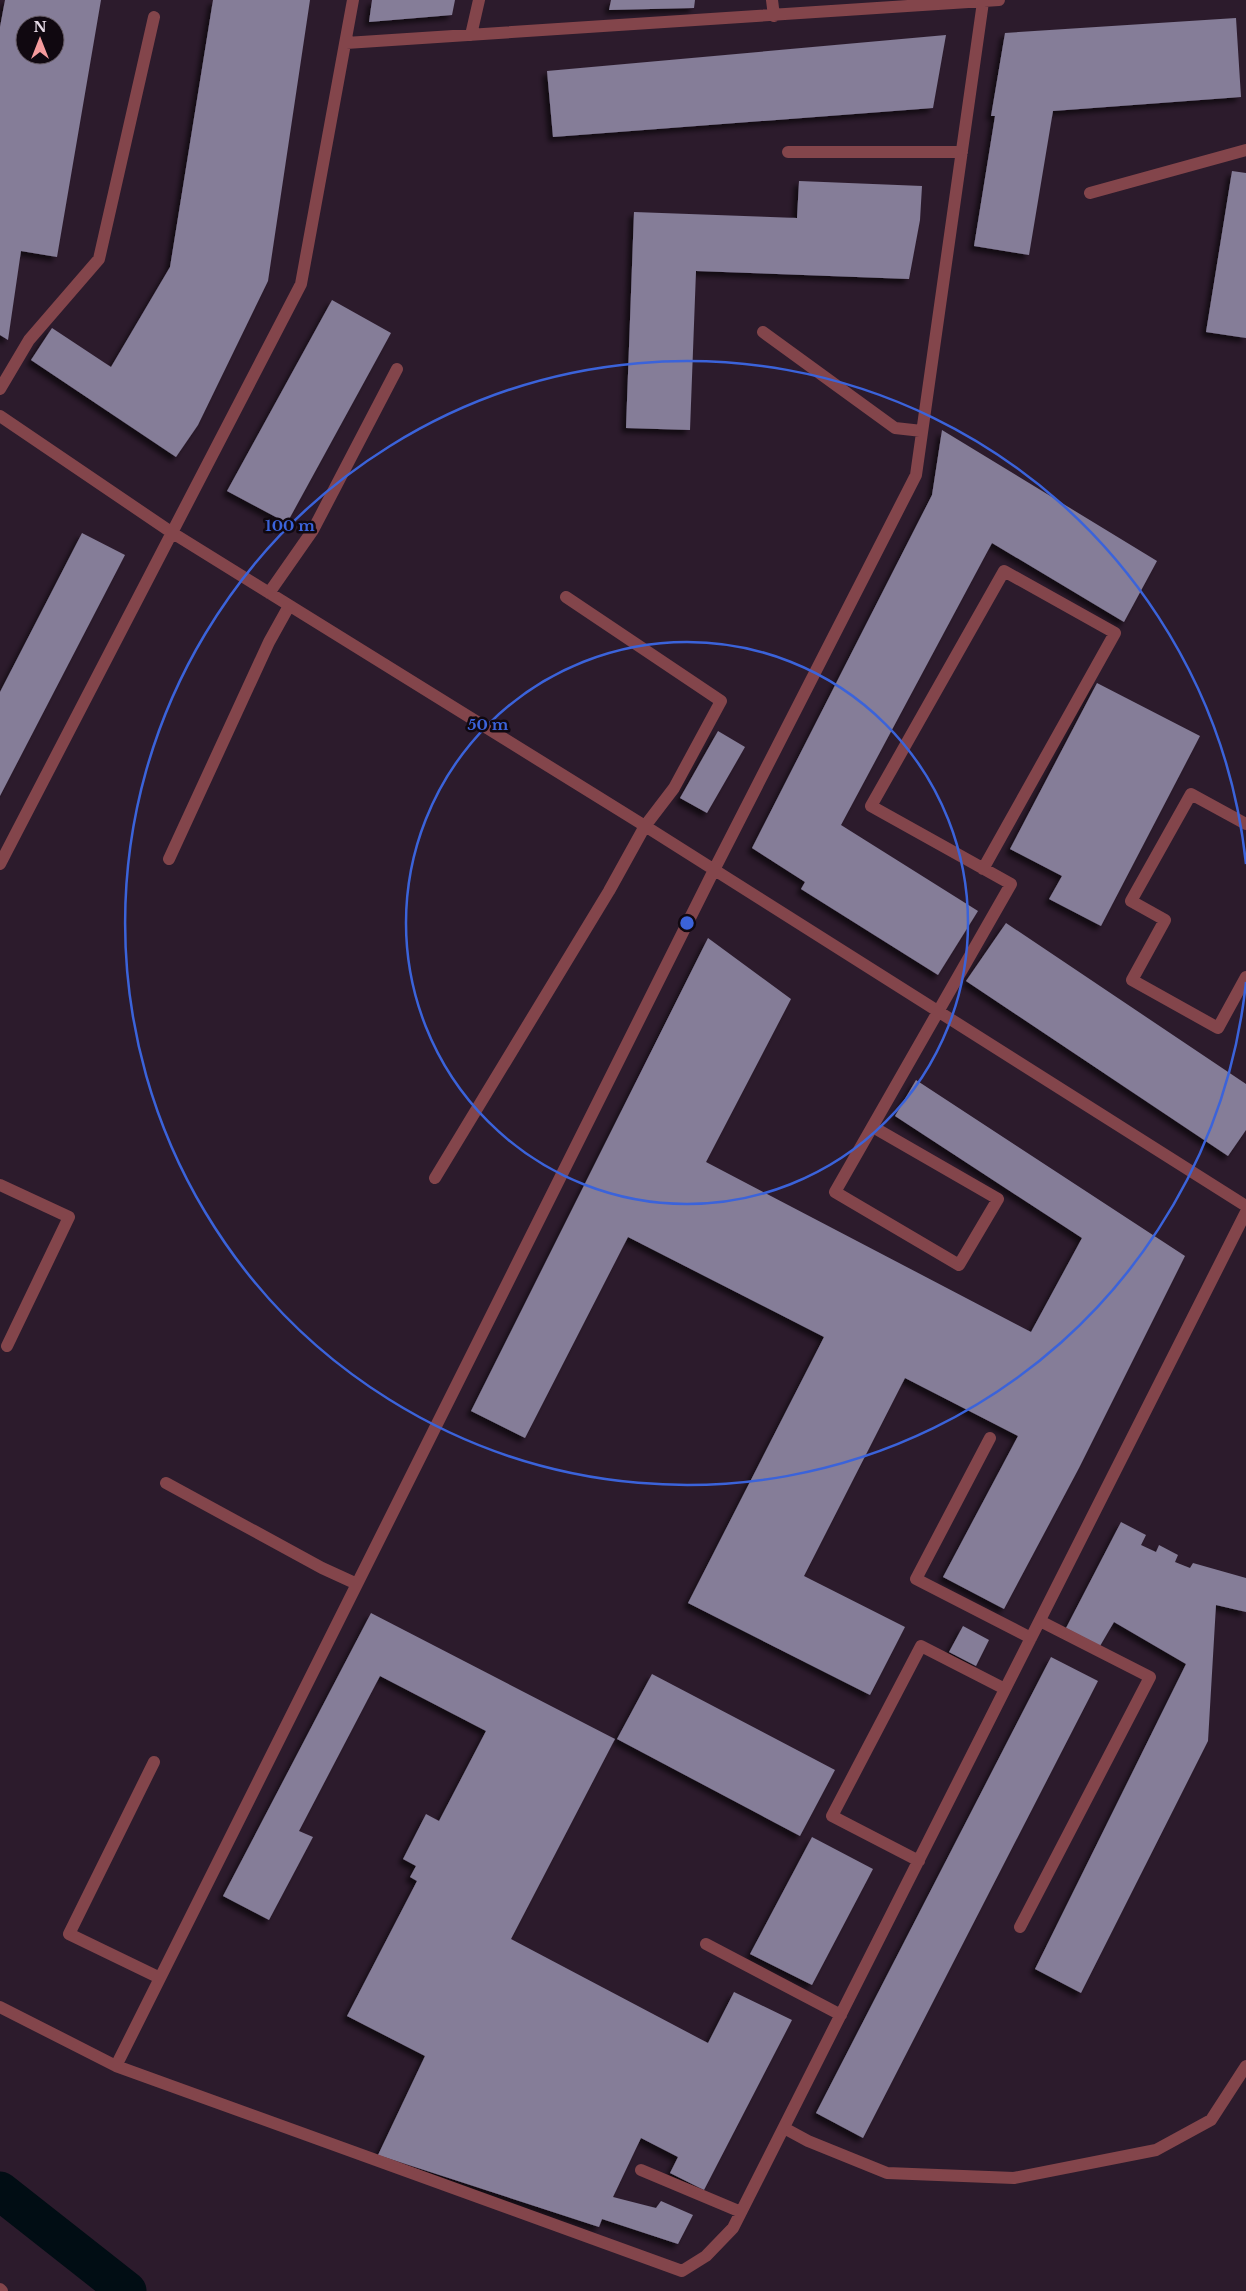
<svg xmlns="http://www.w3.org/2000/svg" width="1246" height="2291" font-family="'Libre Baskerville',serif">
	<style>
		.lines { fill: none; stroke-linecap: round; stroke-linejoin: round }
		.canal { stroke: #010d14; stroke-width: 39 }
		.building { fill: #857d98; fill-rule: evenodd; filter: url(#shadow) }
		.minor { stroke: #83454b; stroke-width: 12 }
		.ring { fill: none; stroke: #3b63da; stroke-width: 2.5 }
		.centre { fill: #3b63da; stroke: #100810; stroke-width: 2.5 }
		.ring-label { font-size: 15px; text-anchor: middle; font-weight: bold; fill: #3b63da; stroke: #100810; stroke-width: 5; stroke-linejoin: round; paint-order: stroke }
	</style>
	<defs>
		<filter id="shadow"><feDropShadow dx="-4.5" dy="4.5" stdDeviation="2.5" flood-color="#0009"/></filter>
	</defs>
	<rect width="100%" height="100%" fill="#2c1b2c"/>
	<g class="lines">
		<path class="canal" d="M 0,2191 L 127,2291"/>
	</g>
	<path class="building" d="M 5,0 L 101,0 L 57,257 L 21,251 L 8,340 L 0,335 L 0,27 ZM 25,25 L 55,25 L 55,55 L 25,55 Z
		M 213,0 L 310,0 L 268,281 L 198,425 L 176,457 L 31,360 L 52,328 L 111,367 L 170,267 Z
		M 372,0 L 455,0 L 452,15 L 369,22 Z
		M 611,0 L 695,0 L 694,8 L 609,10 Z
		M 1236,18 L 1241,97 L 1053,111 L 1029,255 L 974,246 L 995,116 L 991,116 L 1005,33 Z
		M 946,35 L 933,108 L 553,137 L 547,71 Z
		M 1232,171 L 1246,173 L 1246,338 L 1206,332 Z
		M 799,181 L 922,186 L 920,220 L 909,279 L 696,271 L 690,430 L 626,428 L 634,212 L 797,218 Z
		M 332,300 L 391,333 L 287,523 L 227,491 Z
		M 942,430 L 1157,561 L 1124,622 L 992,543 L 841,825 L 978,911 L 938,975 L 801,889 L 805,882 L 752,848 L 932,495 Z
		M 82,533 L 125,555 L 0,796 L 0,692 Z
		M 1097,683 L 1200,736 L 1101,926 L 1049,899 L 1062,876 L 1010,849 Z
		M 718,731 L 745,747 L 707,813 L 680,798 Z
		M 1006,923 L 1246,1084 L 1246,1130 L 1228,1156 L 966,981 Z
		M 708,938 L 791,999 L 706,1162 L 1031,1332 L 1082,1238 L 895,1116 L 916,1080 L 1185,1256 L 1079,1468 L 1004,1609 L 943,1577 L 1018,1436 L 905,1378 L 804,1576 L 905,1627 L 870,1695 L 688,1603 L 824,1337 L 628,1237 L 525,1438 L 471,1411 Z
		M 1121,1522 L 1146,1535 L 1141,1545 L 1156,1552 L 1159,1545 L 1178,1555 L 1175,1562 L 1190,1568 L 1193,1563 L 1246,1578 L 1246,1612 L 1216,1605 L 1208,1741 L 1081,1993 L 1035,1969 L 1186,1664 L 1114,1622 L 1100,1646 L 1066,1628 Z
		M 371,1613 L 615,1739 L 511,1939 L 708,2043 L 734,1992 L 792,2020 L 704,2190 L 670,2173 L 678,2157 L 641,2138 L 613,2197 L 656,2208 L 661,2201 L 693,2215 L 678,2244 L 602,2219 L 599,2227 L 378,2155 L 425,2056 L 347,2016 L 417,1881 L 410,1877 L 416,1866 L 403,1859 L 426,1814 L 439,1821 L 486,1731 L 380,1676 L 299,1831 L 313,1837 L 269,1920 L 223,1896 Z
		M 963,1626 L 989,1640 L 976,1666 L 949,1652 Z
		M 1051,1657 L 1098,1681 L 863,2138 L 816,2113 Z
		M 652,1674 L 835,1770 L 800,1836 L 617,1739 Z
		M 812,1837 L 873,1869 L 812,1985 L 750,1954 Z"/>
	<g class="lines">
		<path class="minor" d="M 772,0 L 774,16
			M 471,35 L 479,0
			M 346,43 L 999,0
			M 788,152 L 962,152
			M 1090,193 L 1246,150
			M 763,332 L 895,428 L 922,431
			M 0,389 L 29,340 L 99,259 L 154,17
			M 0,416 L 171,532 L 645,826 L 1246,1206
			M 269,593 L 313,530 L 397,369
			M 1246,824 L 1191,794 L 1131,901 L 1165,920 L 1132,980 L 1218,1028 L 1246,977
			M 169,859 L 269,642 L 289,606
			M 0,864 L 301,284 L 353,0
			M 873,1127 L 998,1199 L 959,1265 L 835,1192 L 1011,884 L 871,806 L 1004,571 L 1115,633 L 983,869
			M 435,1178 L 609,891 L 645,826 L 674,788 L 721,701 L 566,597
			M 0,1185 L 69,1217 L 7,1346
			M 990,1438 L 916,1579 L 1031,1638
			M 166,1483 L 322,1568 L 357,1584
			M 154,1762 L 69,1934 L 160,1978
			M 919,1861 L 832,1816 L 921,1646 L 1005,1689
			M 1020,1927 L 1150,1677 L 1040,1621
			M 706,1944 L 841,2015
			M 0,2007 L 116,2066 L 682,2271 L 706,2256 L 733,2228 L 1246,1212
			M 116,2066 L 714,870 L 916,475 L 983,2
			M 784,2128 L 808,2141 L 887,2173 L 1014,2178 L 1156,2150 L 1211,2120 L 1246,2066
			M 641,2170 L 741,2212
			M 0,2289 L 2,2291"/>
	</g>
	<g class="ring">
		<circle cx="687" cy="923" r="281"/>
		<path d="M1246 982A562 562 0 1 1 1246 864"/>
	</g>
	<circle cx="687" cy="923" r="8" class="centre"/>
	<g class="ring-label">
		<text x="290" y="531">100 m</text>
		<text x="488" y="730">50 m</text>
	</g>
	<g transform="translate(40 40)"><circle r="24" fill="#100810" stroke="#665c66"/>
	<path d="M0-4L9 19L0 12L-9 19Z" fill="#f59b9d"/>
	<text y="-8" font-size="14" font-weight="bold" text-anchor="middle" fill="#e6dae6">N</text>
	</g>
</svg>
